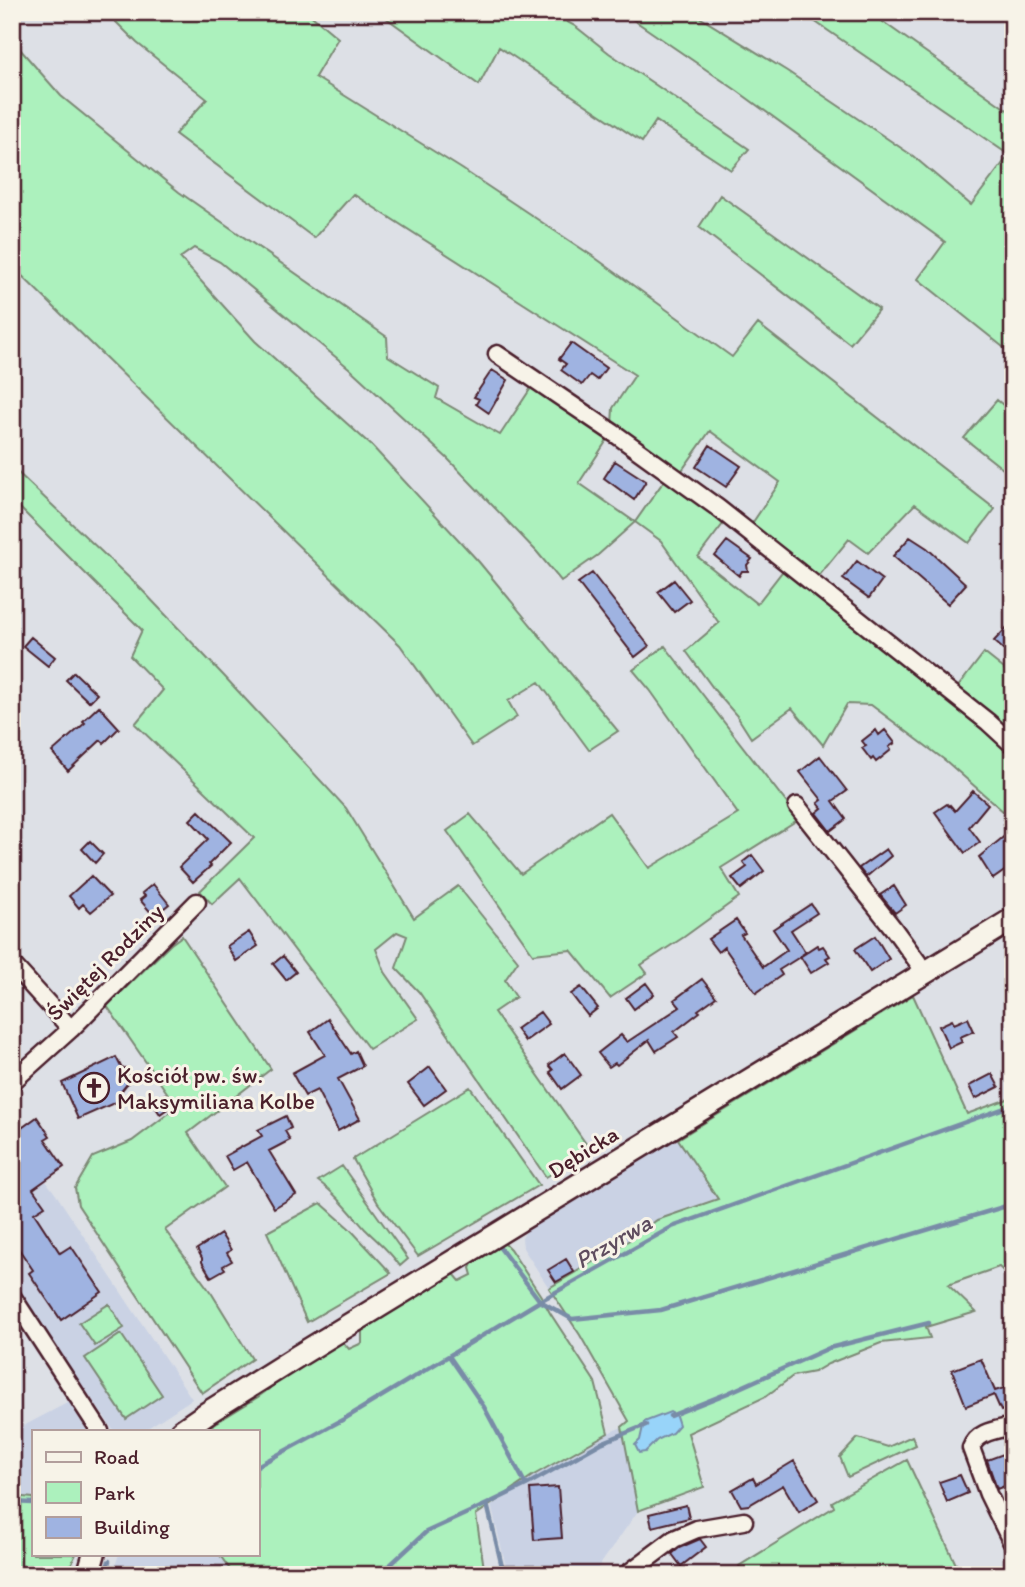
<svg xmlns="http://www.w3.org/2000/svg" width="1025" height="1587" font-family="Itim,sans-serif">
	<style>
		.built { fill: #cad2e4 }
		.green { fill: #acf1bd; stroke: #7b8874; stroke-width: 2 }
		.water { fill: #98d4f9; stroke: #798ca7; stroke-width: 2 }
		.lines { fill: none; stroke-linecap: round; stroke-linejoin: round }
		.stream { stroke: #798ca7; stroke-width: 4.5 }
		.building { fill: #9fb3e1; stroke: #4a1f2b; stroke-width: 2 }
		.street-casing { stroke: #4a1f2b; stroke-width: 21 }
		.secondary-casing { stroke: #4a1f2b; stroke-width: 26 }
		.street { stroke: #f7f3e8; stroke-width: 16 }
		.secondary { stroke: #f7f3e8; stroke-width: 21 }
		.labels { text-anchor: middle; dominant-baseline: central; stroke-width: 6; stroke-linejoin: round; paint-order: stroke }
		.street-label { font-size: 23px; fill: #4a1f2b; stroke: #f7f3e8 }
		.poi-label { font-size: 23px; fill: #4a1f2b; stroke: #f7f3e8; text-anchor: start }
		.water-label { font-size: 24px; font-style: italic; fill: #5e4c5e; stroke: #f7f3e8 }
	</style>
	<rect width="100%" height="100%" fill="#dde0e6"/>
	<filter id="ink" filterUnits="userSpaceOnUse"><feTurbulence type="fractalNoise" baseFrequency=".0143" numOctaves="2"/><feDisplacementMap in="SourceGraphic" scale="14" xChannelSelector="R" yChannelSelector="G"/><feConvolveMatrix kernelMatrix="1 2 1 2 8 2 1 2 1" color-interpolation-filters="sRGB"/></filter>
	<g filter="url(#ink)">
		<path class="built" d="M 12,1135 L 57,1196 L 192,1399 L 143,1431 L 114,1431 L 12,1284 Z
			M 678,1139 L 718,1198 L 657,1220 L 628,1241 L 549,1288 L 523,1248 L 522,1238 L 529,1227 Z
			M 69,1402 L 87,1431 L 33,1431 L 33,1498 L 12,1496 L 12,1432 Z
			M 622,1427 L 638,1511 L 593,1575 L 508,1575 L 491,1505 L 532,1476 L 608,1433 Z
			M 119,1554 L 219,1554 L 234,1575 L 112,1575 Z"/>
		<path class="green" d="M 106,12 L 307,12 L 338,38 L 315,77 L 462,169 L 594,257 L 732,357 L 758,324 L 995,509 L 969,543 L 915,504 L 868,553 L 849,539 L 818,577 L 751,525 L 780,482 L 710,431 L 680,473 L 612,425 L 613,408 L 635,375 L 353,194 L 314,238 L 175,134 L 207,99 L 137,43 Z
			M 378,12 L 549,12 L 575,26 L 609,53 L 749,149 L 731,170 L 656,121 L 642,142 L 499,47 L 479,85 Z
			M 622,12 L 691,12 L 787,71 L 913,156 L 971,205 L 1009,155 L 801,12 L 869,12 L 1013,114 L 1013,355 L 918,279 L 945,242 L 736,90 Z
			M 12,40 L 61,96 L 179,192 L 387,337 L 388,356 L 439,388 L 436,398 L 500,435 L 533,385 L 609,437 L 579,483 L 635,522 L 666,478 L 726,520 L 698,557 L 757,604 L 785,568 L 976,720 L 1013,754 L 1013,820 L 946,761 L 871,705 L 847,704 L 823,745 L 792,708 L 751,738 L 737,716 L 716,692 L 686,651 L 719,623 L 661,541 L 635,522 L 598,555 L 561,581 L 537,552 L 447,458 L 349,368 L 220,262 L 194,248 L 180,258 L 255,341 L 372,446 L 479,562 L 618,731 L 589,750 L 539,682 L 508,701 L 517,717 L 472,746 L 400,645 L 12,266 Z
			M 720,195 L 879,309 L 850,344 L 699,227 Z
			M 997,400 L 1013,413 L 1013,477 L 964,438 Z
			M 12,467 L 141,589 L 224,676 L 346,808 L 414,918 L 458,886 L 518,961 L 505,980 L 516,997 L 494,1012 L 591,1151 L 546,1177 L 419,992 L 396,968 L 407,936 L 397,932 L 376,949 L 385,972 L 418,1019 L 369,1049 L 240,878 L 212,904 L 200,891 L 254,838 L 135,724 L 163,690 L 130,656 L 142,630 L 12,500 Z
			M 665,646 L 799,819 L 721,868 L 739,897 L 684,937 L 641,965 L 647,973 L 610,998 L 571,950 L 533,954 L 447,831 L 470,814 L 521,874 L 609,813 L 649,868 L 738,814 L 650,690 L 633,670 Z
			M 984,653 L 1013,676 L 1013,736 L 957,688 Z
			M 182,936 L 271,1069 L 188,1133 L 225,1187 L 165,1230 L 212,1294 L 252,1359 L 202,1393 L 78,1205 L 75,1188 L 93,1157 L 132,1141 L 177,1107 L 107,1006 L 171,944 Z
			M 913,995 L 967,1114 L 1013,1097 L 1013,1280 L 999,1267 L 948,1285 L 976,1312 L 926,1327 L 930,1338 L 881,1343 L 828,1364 L 814,1372 L 793,1376 L 765,1397 L 688,1433 L 704,1487 L 638,1511 L 622,1427 L 629,1421 L 580,1335 L 549,1288 L 628,1241 L 657,1220 L 718,1199 L 678,1139 Z
			M 470,1087 L 539,1185 L 418,1256 L 378,1203 L 353,1159 Z
			M 342,1166 L 408,1259 L 400,1266 C 390,1251 377,1241 365,1229 C 350,1212 336,1194 318,1181 Z
			M 321,1203 L 351,1230 L 391,1273 L 307,1322 L 267,1232 Z
			M 503,1242 L 510,1249 L 541,1296 L 550,1313 L 595,1382 L 608,1433 L 532,1476 L 476,1515 L 485,1575 L 234,1575 L 219,1554 L 257,1554 L 257,1431 L 203,1431 L 258,1397 L 269,1389 L 278,1378 L 337,1343 L 343,1342 L 349,1349 L 362,1343 L 362,1327 L 444,1275 L 455,1275 L 460,1281 L 472,1275 L 470,1268 L 475,1257 Z
			M 109,1304 L 124,1328 L 95,1346 L 79,1323 Z
			M 121,1334 L 162,1395 L 126,1419 L 85,1358 Z
			M 912,1436 L 916,1445 L 848,1477 L 840,1457 L 858,1438 L 888,1447 Z
			M 907,1460 L 961,1575 L 743,1575 L 739,1566 L 834,1507 L 832,1502 Z
			M 12,1496 L 33,1498 L 33,1554 L 76,1554 L 66,1575 L 12,1575 Z"/>
		<path class="water" d="M 670,1412 L 676,1416 L 679,1425 L 672,1433 L 657,1440 L 645,1452 L 639,1453 L 635,1445 L 640,1440 L 644,1422 Z"/>
		<g class="lines">
			<path class="stream" d="M 500,1248 L 540,1301 L 572,1319 L 661,1310 L 1013,1204
				M 449,1356 L 484,1407 L 526,1485 L 487,1504 L 504,1575
				M 670,1416 L 728,1393 L 829,1348 L 929,1323
				M 257,1466 L 344,1419 L 540,1301 L 672,1227 L 1013,1105
				M 526,1485 L 601,1443 L 646,1425
				M 12,1502 L 33,1503
				M 105,1575 L 109,1561
				M 370,1575 L 389,1566 L 426,1532 L 487,1504"/>
		</g>
		<path class="building" d="M 571,343 L 606,368 L 597,380 L 590,375 L 582,385 L 561,370 L 566,364 L 559,359 Z
			M 492,370 L 508,380 L 489,413 L 476,404 L 479,399 L 474,397 Z
			M 710,445 L 741,466 L 726,487 L 696,467 Z
			M 615,461 L 646,481 L 634,500 L 604,478 Z
			M 910,537 L 927,548 L 966,584 L 948,604 L 893,556 Z
			M 727,541 L 752,559 L 747,565 L 748,571 L 742,571 L 739,576 L 715,556 Z
			M 857,561 L 882,580 L 869,598 L 843,579 Z
			M 592,573 L 649,646 L 635,657 L 578,583 Z
			M 674,580 L 690,600 L 674,612 L 658,592 Z
			M 1013,621 L 1013,658 L 994,641 Z
			M 31,637 L 55,657 L 48,666 L 23,646 Z
			M 74,672 L 97,694 L 89,702 L 66,680 Z
			M 99,706 L 119,728 L 104,743 L 101,740 L 68,771 L 52,752 L 85,723 L 83,721 Z
			M 876,730 L 879,735 L 885,730 L 895,743 L 889,747 L 891,750 L 876,762 L 873,758 L 871,760 L 862,748 L 866,746 L 862,741 Z
			M 820,756 L 847,791 L 833,801 L 846,819 L 830,831 L 816,813 L 822,808 L 818,803 L 822,800 L 800,772 Z
			M 973,791 L 988,804 L 969,827 L 980,842 L 965,853 L 935,812 L 947,804 L 949,806 L 950,805 L 955,811 Z
			M 199,811 L 231,842 L 209,864 L 211,866 L 193,882 L 179,867 L 208,839 L 190,820 Z
			M 1013,829 L 1013,865 L 993,879 L 979,857 Z
			M 90,841 L 103,854 L 95,863 L 82,849 Z
			M 886,849 L 891,856 L 866,877 L 859,868 Z
			M 752,855 L 764,871 L 741,889 L 732,878 L 747,867 L 743,862 Z
			M 91,876 L 110,896 L 91,912 L 83,904 L 79,908 L 69,896 Z
			M 153,884 L 169,904 L 154,916 L 140,900 L 145,896 L 142,893 Z
			M 894,886 L 906,905 L 895,913 L 880,895 Z
			M 811,904 L 817,913 L 791,930 L 806,953 L 779,970 L 782,975 L 756,993 L 724,947 L 718,952 L 708,939 L 736,920 L 745,933 L 741,935 L 763,967 L 787,950 L 773,929 Z
			M 249,932 L 258,946 L 236,961 L 227,946 Z
			M 875,936 L 889,959 L 870,972 L 855,949 Z
			M 817,945 L 819,948 L 823,946 L 830,956 L 826,958 L 829,962 L 811,973 L 800,956 Z
			M 283,956 L 296,972 L 286,980 L 273,964 Z
			M 702,979 L 716,997 L 698,1010 L 700,1012 L 674,1032 L 678,1037 L 656,1051 L 649,1040 L 617,1065 L 615,1063 L 609,1067 L 598,1053 L 621,1035 L 627,1042 L 680,1007 L 674,1000 Z
			M 646,983 L 654,994 L 634,1009 L 626,998 Z
			M 581,987 L 598,1008 L 588,1016 L 571,994 Z
			M 540,1012 L 549,1024 L 525,1041 L 516,1029 Z
			M 968,1018 L 974,1031 L 960,1037 L 962,1042 L 949,1048 L 939,1026 L 952,1020 L 954,1024 Z
			M 328,1019 L 351,1054 L 356,1051 L 363,1066 L 338,1079 L 360,1119 L 338,1131 L 317,1090 L 305,1096 L 292,1073 L 325,1055 L 310,1032 Z
			M 565,1053 L 581,1075 L 562,1089 L 550,1072 L 553,1070 L 549,1065 Z
			M 116,1057 L 122,1069 L 125,1068 L 131,1079 L 119,1094 L 121,1100 L 78,1119 L 62,1083 Z
			M 430,1067 L 446,1089 L 424,1105 L 408,1084 Z
			M 992,1074 L 999,1087 L 975,1099 L 969,1086 Z
			M 165,1094 L 173,1105 L 160,1114 L 152,1102 Z
			M 286,1116 L 291,1128 L 285,1131 L 290,1140 L 269,1151 L 296,1195 L 274,1208 L 247,1162 L 233,1170 L 225,1156 L 262,1136 L 258,1130 Z
			M 37,1117 L 50,1136 L 45,1139 L 64,1167 L 33,1189 L 45,1206 L 34,1213 L 60,1253 L 71,1246 L 102,1292 L 61,1320 L 29,1273 L 33,1270 L 12,1239 L 12,1135 Z
			M 221,1234 L 231,1250 L 227,1253 L 232,1261 L 223,1266 L 225,1269 L 211,1277 L 202,1262 L 202,1258 L 197,1249 Z
			M 566,1259 L 574,1272 L 556,1282 L 548,1270 Z
			M 981,1359 L 995,1391 L 1013,1385 L 1013,1407 L 1001,1411 L 994,1395 L 966,1406 L 952,1370 Z
			M 1006,1453 L 1013,1471 L 1013,1478 L 1008,1480 L 1010,1484 L 997,1489 L 987,1460 Z
			M 794,1461 L 818,1500 L 799,1512 L 783,1485 L 749,1505 L 741,1506 L 732,1490 L 753,1478 L 756,1484 Z
			M 960,1475 L 968,1493 L 947,1502 L 939,1482 Z
			M 558,1487 L 562,1538 L 534,1540 L 530,1489 Z
			M 686,1505 L 689,1518 L 652,1527 L 649,1514 Z
			M 700,1539 L 706,1547 L 681,1566 L 672,1554 L 679,1548 Z"/>
		<g class="lines">
			<g class="street-casing">
				<path id="street" d="M 497,354 L 618,436 L 718,508 L 988,722 L 1013,745
					M 797,806 L 893,928 L 925,972
					M 12,964 L 71,1029
					M 12,1082 L 71,1029 L 197,902
					M 12,1296 L 100,1431
					M 1013,1426 C 997,1430 977,1431 971,1448 L 988,1494 L 1013,1545
					M 626,1575 L 674,1539 L 697,1529 L 744,1521"/>
			</g>
			<g class="secondary-casing">
				<path id="secondary" d="M 181,1431 L 207,1413 L 298,1356 L 1013,919
					M 88,1575 L 94,1554"/>
			</g>
			<use href="#street" class="street"/>
			<use href="#secondary" class="secondary"/>
		</g>
	</g>
	<defs>
		<g id="church-ring" transform="scale(1.575)"><circle r="9.5" fill="#f7f3e8" stroke="#4a1f2b" stroke-width="1.5"/><path d="M-1.2-6h2.4v3.5h3.3v2.4h-3.3V6h-2.4V-.1h-3.3v-2.4h3.3Z" fill="#4a1f2b"/></g>
	</defs>
	<g fill-rule="evenodd">
		<use href="#church-ring" x="94" y="1088"/>
	</g>
	<g class="labels">
		<g class="street-label">
			<text transform="translate(105 962) rotate(-45)">Świętej Rodziny</text>
			<text transform="translate(583 1152) rotate(-32)">Dębicka</text>
		</g>
		<g class="poi-label">
			<text x="117" y="1075">Kościół pw. św.<tspan x="117" dy="26">Maksymiliana Kolbe</tspan></text>
		</g>
		<g class="water-label">
			<text transform="translate(613 1241) rotate(-30)">Przyrwa</text>
		</g>
	</g>
	<rect width="1025" height="1587" fill="none" stroke="#f7f3e8" stroke-width="42"/>
	<rect x="21" y="21" width="983" height="1545" fill="none" stroke="#4a1f2b" stroke-width="2.5" filter="url(#ink)"/>
	<rect x="32" y="1430" width="228" height="126" fill="#f7f3e8" stroke="#b29e9c" stroke-width="2"/>
	<rect x="46" y="1452" width="35" height="10" fill="#f7f3e8" stroke="#b29e9c" stroke-width="2"/>
	<text x="94" y="1464" font-size="21" fill="#4a1f2b">Road</text>
	<rect x="46" y="1482" width="35" height="21" fill="#acf1bd" stroke="#b29e9c" stroke-width="2"/>
	<text x="94" y="1500" font-size="21" fill="#4a1f2b">Park</text>
	<rect x="46" y="1517" width="35" height="21" fill="#9fb3e1" stroke="#b29e9c" stroke-width="2"/>
	<text x="94" y="1534" font-size="21" fill="#4a1f2b">Building</text>
</svg>
